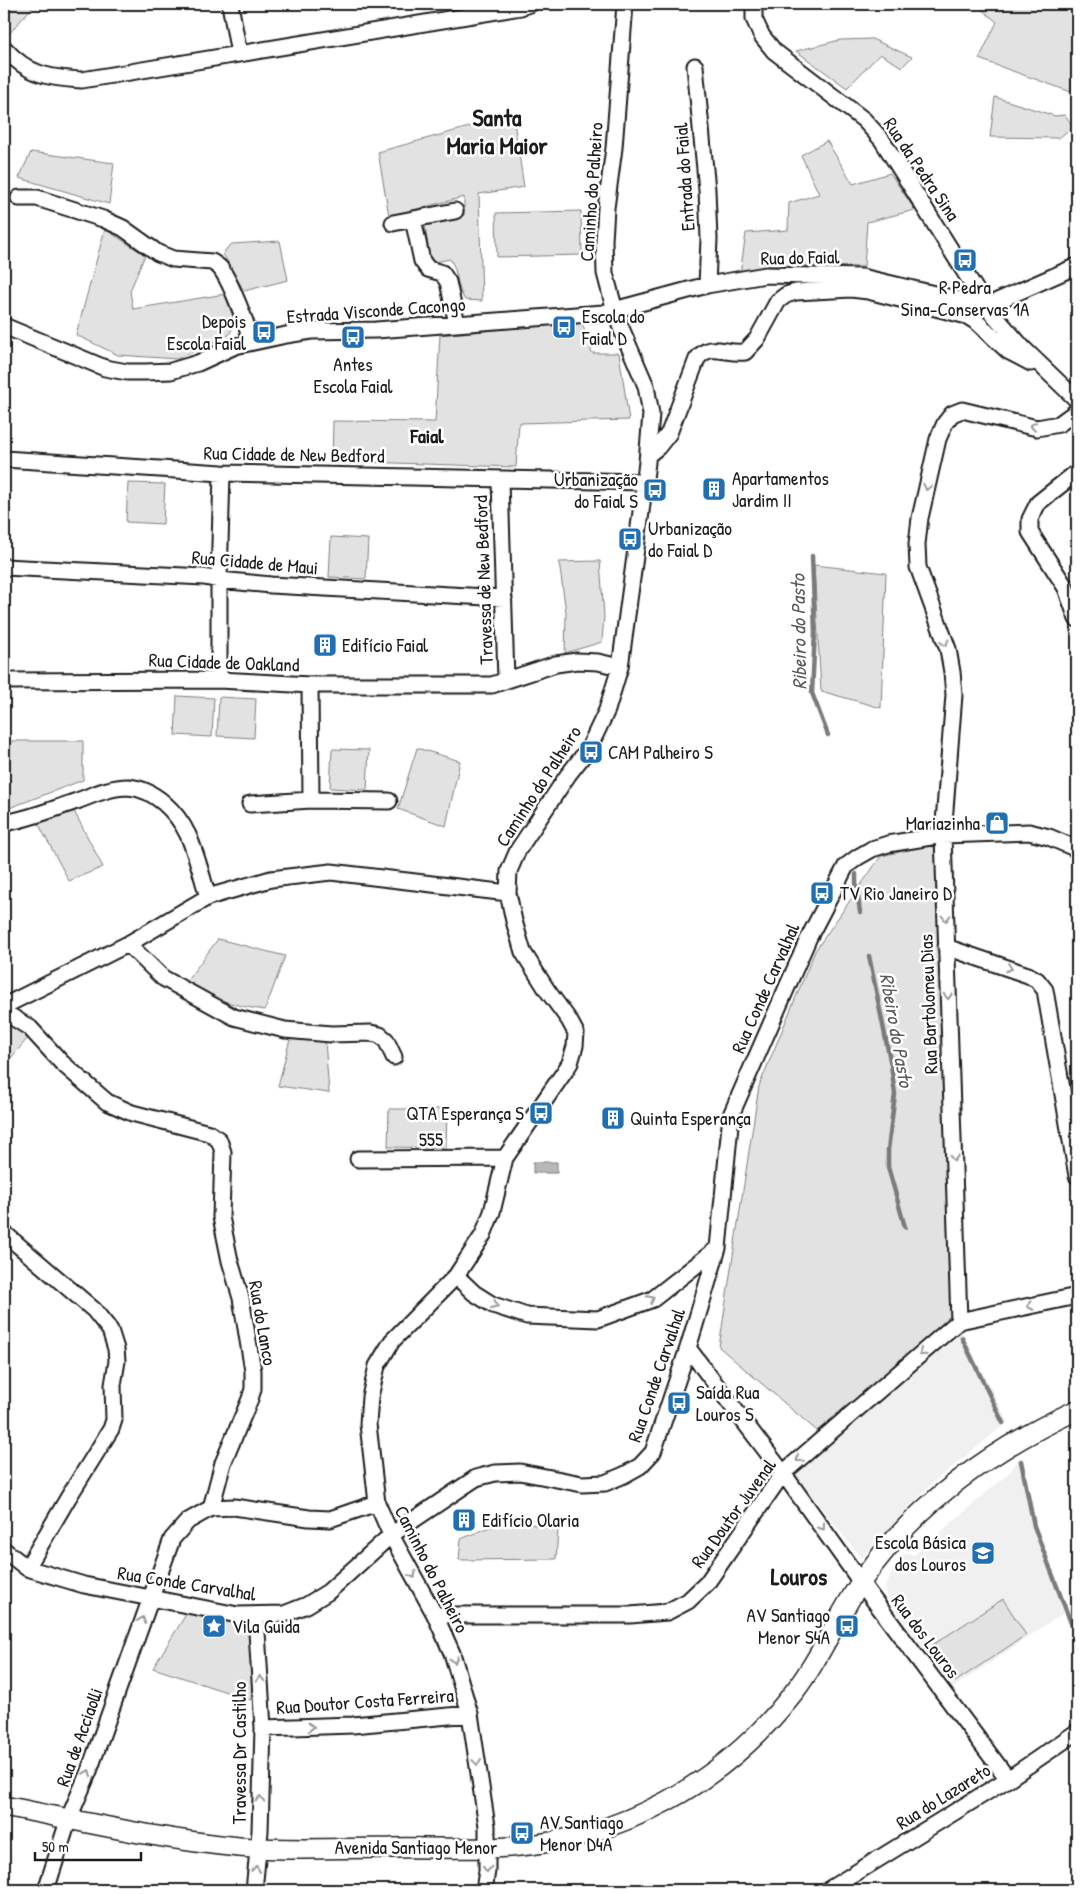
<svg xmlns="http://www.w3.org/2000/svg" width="1081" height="1894" font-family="'Patrick Hand',sans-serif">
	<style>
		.built { fill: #f0f0f0 }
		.green { fill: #e2e2e2; stroke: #7f7f7f }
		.water { fill: #b8b8b8; stroke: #7a7a7a }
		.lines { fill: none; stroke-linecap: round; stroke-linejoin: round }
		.stream { stroke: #7a7a7a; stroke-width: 4.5 }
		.minor-casing { stroke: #1c1c1c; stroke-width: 19 }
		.major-casing { stroke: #1c1c1c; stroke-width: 22 }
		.minor { stroke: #fff; stroke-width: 15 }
		.major { stroke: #fff; stroke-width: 19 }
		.oneway { stroke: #999 }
		.labels { text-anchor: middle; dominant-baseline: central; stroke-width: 5; stroke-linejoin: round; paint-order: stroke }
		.street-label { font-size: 19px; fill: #1c1c1c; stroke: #fff }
		.poi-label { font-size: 19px; fill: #1c1c1c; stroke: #fff; text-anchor: start }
		.neighbourhood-label { font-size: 20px; font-weight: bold; fill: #1c1c1c; stroke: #fff }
		.water-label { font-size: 20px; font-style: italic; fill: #5a5a5a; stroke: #fff }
		.district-label { font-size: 24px; font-weight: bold; fill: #1c1c1c; stroke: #fff }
	</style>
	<rect width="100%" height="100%" fill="#fff"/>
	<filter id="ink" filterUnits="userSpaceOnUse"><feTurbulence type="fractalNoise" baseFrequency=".02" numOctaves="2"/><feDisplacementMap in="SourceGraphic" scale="10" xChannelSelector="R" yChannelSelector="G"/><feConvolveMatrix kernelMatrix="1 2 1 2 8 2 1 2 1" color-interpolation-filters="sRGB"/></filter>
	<g filter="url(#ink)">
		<path class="built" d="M 961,1330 L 1008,1422 L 931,1484 L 861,1558 L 793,1472 Z
			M 1023,1458 L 1037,1531 L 1068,1610 L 953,1688 L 888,1599 L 885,1586 L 892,1573 L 906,1553 L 914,1555 L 1008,1474 L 1019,1459 Z"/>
		<path class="green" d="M 4,4 L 35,4 L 8,35 L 4,30 Z
			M 975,4 L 1077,4 L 1077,72 L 1072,72 L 1071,92 L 979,59 L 997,22 Z
			M 872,39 L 912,57 L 902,67 L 880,54 L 847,88 L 796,51 L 840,40 Z
			M 995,97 L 1055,116 L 1065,115 L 1073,126 L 1059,138 L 990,137 Z
			M 513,115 L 524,187 L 479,194 L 482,301 L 465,300 C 456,288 459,272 450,259 L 435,262 L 430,259 L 425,226 L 428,223 L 464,215 L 464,197 L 389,216 L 378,152 Z
			M 827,141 L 853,184 L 890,173 L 915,210 L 867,222 L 864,267 L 771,265 L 740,274 L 746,233 L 788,230 L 789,203 L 819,194 L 801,155 Z
			M 31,152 L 114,163 L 109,204 L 19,178 Z
			M 581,211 L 582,255 L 497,257 L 496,213 Z
			M 105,229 L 145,255 L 130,291 L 133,309 L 225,294 L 235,323 L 229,335 L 177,359 L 118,355 L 76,335 Z
			M 280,241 L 288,280 L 244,291 L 223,254 L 227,248 L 232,244 Z
			M 582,322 L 592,353 L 619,353 L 629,420 L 519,423 L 516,467 L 332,461 L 333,421 L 435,422 L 440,335 Z
			M 128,483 L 165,484 L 163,524 L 126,522 Z
			M 331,537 L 368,539 L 366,579 L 329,577 Z
			M 600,561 L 604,616 L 602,642 L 565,653 L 566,612 L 559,562 Z
			M 814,565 L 886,573 L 881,708 L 821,691 Z
			M 177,696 L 214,698 L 212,737 L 175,735 Z
			M 219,697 L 256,699 L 254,738 L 217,736 Z
			M 4,741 L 83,741 L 83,780 L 4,810 Z
			M 417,748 L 460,761 L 446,826 L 398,809 Z
			M 332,749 L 369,750 L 367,790 L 330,788 Z
			M 74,811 L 103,867 L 69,881 L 38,823 Z
			M 940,843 L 952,1321 L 817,1431 L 719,1347 L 759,1086 L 815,951 L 881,856 Z
			M 218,939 L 285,956 L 265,1010 C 235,1006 211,999 186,982 Z
			M 4,1019 L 13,1022 L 28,1038 L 4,1066 Z
			M 290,1039 L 325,1041 L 329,1093 L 278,1086 Z
			M 389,1109 L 447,1109 L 446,1148 L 388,1147 Z
			M 509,1519 L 558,1530 L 556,1559 L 459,1560 L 461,1539 Z
			M 1003,1599 L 1026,1635 L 955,1682 L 931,1646 Z
			M 188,1611 L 253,1618 L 254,1666 L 251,1700 L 153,1668 Z"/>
		<path class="water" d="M 533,1162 L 557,1162 L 557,1173 L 533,1173 Z"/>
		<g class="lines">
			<path class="stream" d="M 812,556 L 815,632 L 812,693 L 828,735
				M 856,874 L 856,882 L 860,912
				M 869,956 L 891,1065 L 895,1094 L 888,1150 L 888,1167 L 905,1227
				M 962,1338 L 1003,1423
				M 1021,1461 L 1034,1526 L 1077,1639"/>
			<g class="minor-casing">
				<path id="minor" d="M 230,4 L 239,54
					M 754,4 L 754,19 L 762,36 L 774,51 L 864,120 L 882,140 L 986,306 L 1023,348 L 1077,400
					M 4,48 C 28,75 48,78 82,80 L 521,7 L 530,4
					M 695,66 L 707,190 L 709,239 L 707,285
					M 19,198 L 37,198 L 103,219 L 123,228 L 158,253 L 173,259 L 212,262 C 215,264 219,266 221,269 C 231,283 247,324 251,341
					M 413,219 L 422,261 L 428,269 L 442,273 L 448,282 L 457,324
					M 393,223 L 455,211
					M 986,306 L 1077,266
					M 4,326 L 105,368 L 127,372 L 145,372 L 171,371 L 198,363 L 235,346 L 286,335 L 311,331 L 376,330 L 603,313 L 707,285 L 766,275 L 862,277 L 986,306
					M 648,455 L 658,447 L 669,433 L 697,359 C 711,341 725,355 745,352 L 757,339 L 778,301 L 786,295 L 796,292 L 851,289 L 868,291 L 967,316 L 978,323 L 1008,351 L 1031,363
					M 4,459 L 222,473 L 644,482
					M 1077,472 L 1038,503 L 1030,519 L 1030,532 L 1066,588 L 1077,619
					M 500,480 L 506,680
					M 4,567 L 204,577 L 219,580 L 271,585 L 504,598
					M 219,680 L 219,580 L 222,473
					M 4,681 L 219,680 L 310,685 L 492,685 L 556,664 L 577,661 L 598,662 L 620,667
					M 310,685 L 311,800 L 389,801
					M 250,804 L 311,800
					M 4,823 C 29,819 53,809 77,801 C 93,795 110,787 128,787 C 155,789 177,812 188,835 C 197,855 202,877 208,897
					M 128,944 L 163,978 L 234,1017 L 285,1030 L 331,1034 L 371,1033 L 380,1035 L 386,1040 L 394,1057
					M 946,947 L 1028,975 L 1037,980 L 1045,990 L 1077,1176
					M 4,1006 L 128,944 L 208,897 L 271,879 L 331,872 L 508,893
					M 4,1012 L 30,1028 L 62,1063 L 107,1102 L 132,1113 L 209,1133 L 219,1140 L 223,1152 L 221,1217 L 230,1261 L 241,1298 L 253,1371 L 253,1389 L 250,1399 L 223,1463 L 211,1508
					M 358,1159 L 505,1158
					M 4,1233 L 94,1310 L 110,1330 L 116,1349 L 117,1361 L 113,1385 L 114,1420 L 111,1429 L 68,1498 L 27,1568
					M 456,1276 L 474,1293 L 493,1305 L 527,1316 L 598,1319 L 653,1299 L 718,1248
					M 959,1321 L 943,835 L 954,695 L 952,672 L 948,649 L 918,567 L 917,544 L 920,518 L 938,439 L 945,423 L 952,414 L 962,410 L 1037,428 L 1059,424 L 1077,411
					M 688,1348 L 783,1473 L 870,1595 L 1008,1779
					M 4,1550 L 27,1568 L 84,1585 L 238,1615 L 284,1614 L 307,1605 L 328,1592 L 391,1535 L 476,1478 L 495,1473 L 520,1472 L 582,1484 L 605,1483 L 624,1475 L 640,1466 L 653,1452 L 688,1348 L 718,1248 L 731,1115 L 809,937 L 846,866 L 858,857 L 872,849 L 888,844 L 943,835 L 1029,832 L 1049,837 L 1077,849
					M 435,1615 L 630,1615 L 667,1612 L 688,1601 L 707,1583 L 783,1473 L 959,1321 L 1077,1296
					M 263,1728 L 353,1725 L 470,1714
					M 46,1890 L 69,1818 L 89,1771 L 172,1539 L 188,1521 L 211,1508 L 234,1507 L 309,1518 L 330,1519 L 377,1503
					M 254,1890 L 260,1831 L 263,1728 L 256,1616
					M 484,1890 L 487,1871 L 487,1826 L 470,1714 L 452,1653 L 435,1615 L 391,1535 L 377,1503 L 368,1424 L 370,1397 L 377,1366 L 392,1341 L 456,1276 L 483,1235 L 492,1212 L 505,1158 L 565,1071 L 570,1063 L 575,1046 L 576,1033 L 569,1020 L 547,990 L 523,952 L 514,921 L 508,893 L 509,871 L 518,850 L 568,775 L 589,748 L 607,710 L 620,667 L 641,512 L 647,462 L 651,414 L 646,386 L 621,328 L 615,311 L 605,273 L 604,241 L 606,208 L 614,148 L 625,4
					M 828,1890 L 1008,1779 L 1077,1732"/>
			</g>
			<g class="major-casing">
				<path id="major" d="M 4,1806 C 81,1821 161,1840 239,1847 C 289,1851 340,1848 390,1848 C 430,1847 470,1850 510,1847 C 620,1839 722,1784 790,1697 C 818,1663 835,1621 859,1585 C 913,1505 992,1449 1077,1410"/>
			</g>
			<use href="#minor" class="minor"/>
			<use href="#major" class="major"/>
		</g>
		<defs><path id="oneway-chevron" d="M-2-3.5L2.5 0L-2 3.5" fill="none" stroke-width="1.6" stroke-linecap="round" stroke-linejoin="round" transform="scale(1.25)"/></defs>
		<g class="oneway">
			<use href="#oneway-chevron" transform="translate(1033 426) rotate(-172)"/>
			<use href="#oneway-chevron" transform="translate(927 487) rotate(103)"/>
			<use href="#oneway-chevron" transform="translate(945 643) rotate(72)"/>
			<use href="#oneway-chevron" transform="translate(946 918) rotate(88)"/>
			<use href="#oneway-chevron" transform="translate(1009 968) rotate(19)"/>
			<use href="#oneway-chevron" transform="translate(948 996) rotate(88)"/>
			<use href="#oneway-chevron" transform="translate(954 1158) rotate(88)"/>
			<use href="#oneway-chevron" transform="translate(651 1299) rotate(-28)"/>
			<use href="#oneway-chevron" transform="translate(495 1305) rotate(24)"/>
			<use href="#oneway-chevron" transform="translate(1030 1306) rotate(168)"/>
			<use href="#oneway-chevron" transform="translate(922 1353) rotate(139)"/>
			<use href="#oneway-chevron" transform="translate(799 1459) rotate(139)"/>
			<use href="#oneway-chevron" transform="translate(822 1527) rotate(54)"/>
			<use href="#oneway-chevron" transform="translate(413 1575) rotate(61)"/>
			<use href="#oneway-chevron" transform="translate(142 1620) rotate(-71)"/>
			<use href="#oneway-chevron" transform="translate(454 1660) rotate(73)"/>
			<use href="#oneway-chevron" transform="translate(260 1679) rotate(-93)"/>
			<use href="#oneway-chevron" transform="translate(311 1727) rotate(-2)"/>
			<use href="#oneway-chevron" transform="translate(477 1762) rotate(82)"/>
			<use href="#oneway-chevron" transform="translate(88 1773) rotate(-68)"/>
			<use href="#oneway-chevron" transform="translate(260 1799) rotate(-88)"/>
			<use href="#oneway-chevron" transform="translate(256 1869) rotate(-84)"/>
			<use href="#oneway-chevron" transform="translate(487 1869) rotate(93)"/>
		</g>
	</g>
	<defs>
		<g id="bus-square" transform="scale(1.25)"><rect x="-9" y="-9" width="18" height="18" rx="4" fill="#1f6fb2" stroke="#fff"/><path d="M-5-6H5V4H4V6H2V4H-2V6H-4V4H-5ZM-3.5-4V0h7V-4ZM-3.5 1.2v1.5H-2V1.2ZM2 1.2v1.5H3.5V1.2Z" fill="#fff"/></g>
		<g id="building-square" transform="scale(1.25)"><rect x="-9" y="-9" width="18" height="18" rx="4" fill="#1f6fb2" stroke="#fff"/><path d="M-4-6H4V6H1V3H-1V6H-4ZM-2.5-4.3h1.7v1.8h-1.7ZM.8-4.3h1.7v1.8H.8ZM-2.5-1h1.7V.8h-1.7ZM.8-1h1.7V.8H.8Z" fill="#fff"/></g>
		<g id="shop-square" transform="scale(1.25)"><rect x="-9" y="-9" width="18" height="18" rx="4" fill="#1f6fb2" stroke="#fff"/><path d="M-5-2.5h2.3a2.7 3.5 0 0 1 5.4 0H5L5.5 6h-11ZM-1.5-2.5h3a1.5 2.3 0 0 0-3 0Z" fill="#fff"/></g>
		<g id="school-square" transform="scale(1.25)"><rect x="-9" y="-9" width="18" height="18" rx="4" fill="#1f6fb2" stroke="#fff"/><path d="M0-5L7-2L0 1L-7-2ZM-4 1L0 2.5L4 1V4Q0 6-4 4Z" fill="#fff"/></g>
		<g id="sight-square" transform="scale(1.25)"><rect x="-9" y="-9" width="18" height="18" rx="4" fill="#1f6fb2" stroke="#fff"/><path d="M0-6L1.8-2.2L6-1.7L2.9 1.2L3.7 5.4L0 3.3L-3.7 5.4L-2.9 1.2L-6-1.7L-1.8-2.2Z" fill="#fff"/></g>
	</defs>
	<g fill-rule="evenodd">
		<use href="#bus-square" x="965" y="260"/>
		<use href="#bus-square" x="564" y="327"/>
		<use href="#bus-square" x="264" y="332"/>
		<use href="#bus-square" x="353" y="337"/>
		<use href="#building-square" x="714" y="489"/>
		<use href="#bus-square" x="655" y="490"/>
		<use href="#bus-square" x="630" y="539"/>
		<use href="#building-square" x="325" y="645"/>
		<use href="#bus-square" x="591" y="752"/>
		<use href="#shop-square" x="997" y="823"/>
		<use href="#bus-square" x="822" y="893"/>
		<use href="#bus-square" x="541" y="1113"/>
		<use href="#building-square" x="613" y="1118"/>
		<use href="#bus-square" x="679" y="1403"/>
		<use href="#building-square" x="464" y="1520"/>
		<use href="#school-square" x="983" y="1553"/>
		<use href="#sight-square" x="214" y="1626"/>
		<use href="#bus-square" x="847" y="1626"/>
		<use href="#bus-square" x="522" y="1833"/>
	</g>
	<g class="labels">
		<g class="street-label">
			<text transform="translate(922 169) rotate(56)">Rua da Pedra Sina</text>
			<text transform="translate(684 177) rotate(-94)">Entrada do Faial</text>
			<text transform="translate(591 192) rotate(-86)">Caminho do Palheiro</text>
			<text transform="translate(800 257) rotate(-1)">Rua do Faial</text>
			<text transform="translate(376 310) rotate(-4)">Estrada Visconde Cacongo</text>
			<text transform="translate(294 454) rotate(1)">Rua Cidade de New Bedford</text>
			<text transform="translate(255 562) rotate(5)">Rua Cidade de Maui</text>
			<text transform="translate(483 580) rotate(-92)">Travessa de New Bedford</text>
			<text transform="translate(224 662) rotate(2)">Rua Cidade de Oakland</text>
			<text transform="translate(538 786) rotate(-57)">Caminho do Palheiro</text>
			<text transform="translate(765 988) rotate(-66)">Rua Conde Carvalhal</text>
			<text transform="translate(928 1004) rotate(-92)">Rua Bartolomeu Dias</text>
			<text transform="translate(431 1139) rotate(-1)">555</text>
			<text transform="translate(263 1323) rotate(80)">Rua do Lanco</text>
			<text transform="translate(656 1375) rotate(-71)">Rua Conde Carvalhal</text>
			<text transform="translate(733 1513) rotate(-54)">Rua Doutor Juvenal</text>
			<text transform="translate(432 1569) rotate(63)">Caminho do Palheiro</text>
			<text transform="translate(187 1583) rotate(9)">Rua Conde Carvalhal</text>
			<text transform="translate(926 1636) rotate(53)">Rua dos Louros</text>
			<text transform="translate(365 1701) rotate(-4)">Rua Doutor Costa Ferreira</text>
			<text transform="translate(79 1737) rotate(-70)">Rua de Acciaolli</text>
			<text transform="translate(239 1753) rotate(-90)">Travessa Dr Castilho</text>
			<text transform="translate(943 1796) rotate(-32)">Rua do Lazareto</text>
			<text x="416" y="1847">Avenida Santiago Menor</text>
		</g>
		<g class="poi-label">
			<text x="965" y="287" text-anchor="middle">R Pedra<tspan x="965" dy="22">Sina-Conservas 1A</tspan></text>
			<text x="582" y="316">Escola do<tspan x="582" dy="22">Faial D</tspan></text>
			<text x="246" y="321" text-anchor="end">Depois<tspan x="246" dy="22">Escola Faial</tspan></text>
			<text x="353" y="364" text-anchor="middle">Antes<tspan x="353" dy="22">Escola Faial</tspan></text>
			<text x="732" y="478">Apartamentos<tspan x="732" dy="22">Jardim II</tspan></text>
			<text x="638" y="479" text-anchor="end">Urbanização<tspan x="638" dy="22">do Faial S</tspan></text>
			<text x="648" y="528">Urbanização<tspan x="648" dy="22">do Faial D</tspan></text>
			<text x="342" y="645">Edifício Faial</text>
			<text x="608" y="752">CAM Palheiro S</text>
			<text x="980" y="823" text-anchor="end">Mariazinha</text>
			<text x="840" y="893">TV Rio Janeiro D</text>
			<text x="524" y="1113" text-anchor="end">QTA Esperança S</text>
			<text x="630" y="1118">Quinta Esperança</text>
			<text x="696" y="1392">Saída Rua<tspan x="696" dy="22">Louros S</tspan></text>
			<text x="482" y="1520">Edifício Olaria</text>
			<text x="966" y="1542" text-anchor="end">Escola Básica<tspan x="966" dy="22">dos Louros</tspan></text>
			<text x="830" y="1615" text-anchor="end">AV Santiago<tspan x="830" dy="22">Menor S4A</tspan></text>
			<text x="232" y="1626">Vila Guida</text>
			<text x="540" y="1822">AV Santiago<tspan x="540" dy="22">Menor D4A</tspan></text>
		</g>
		<g class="neighbourhood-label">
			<text x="427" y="435">Faial</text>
		</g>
		<g class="water-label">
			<text transform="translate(798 632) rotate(-91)">Ribeiro do Pasto</text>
			<text transform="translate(897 1030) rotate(80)">Ribeiro do Pasto</text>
		</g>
		<g class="district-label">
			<text x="497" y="117">Santa<tspan x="497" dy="28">Maria Maior</tspan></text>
			<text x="799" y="1576">Louros</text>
		</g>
	</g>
	<rect width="1081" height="1894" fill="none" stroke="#fff" stroke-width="20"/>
	<rect x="10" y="10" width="1061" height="1874" fill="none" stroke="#1c1c1c" stroke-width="2" filter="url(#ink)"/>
	<path d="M35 1852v8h106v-8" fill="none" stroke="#1c1c1c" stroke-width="2.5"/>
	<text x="42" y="1852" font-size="15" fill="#1c1c1c" stroke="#ffffff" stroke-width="4" paint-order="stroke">50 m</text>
</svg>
